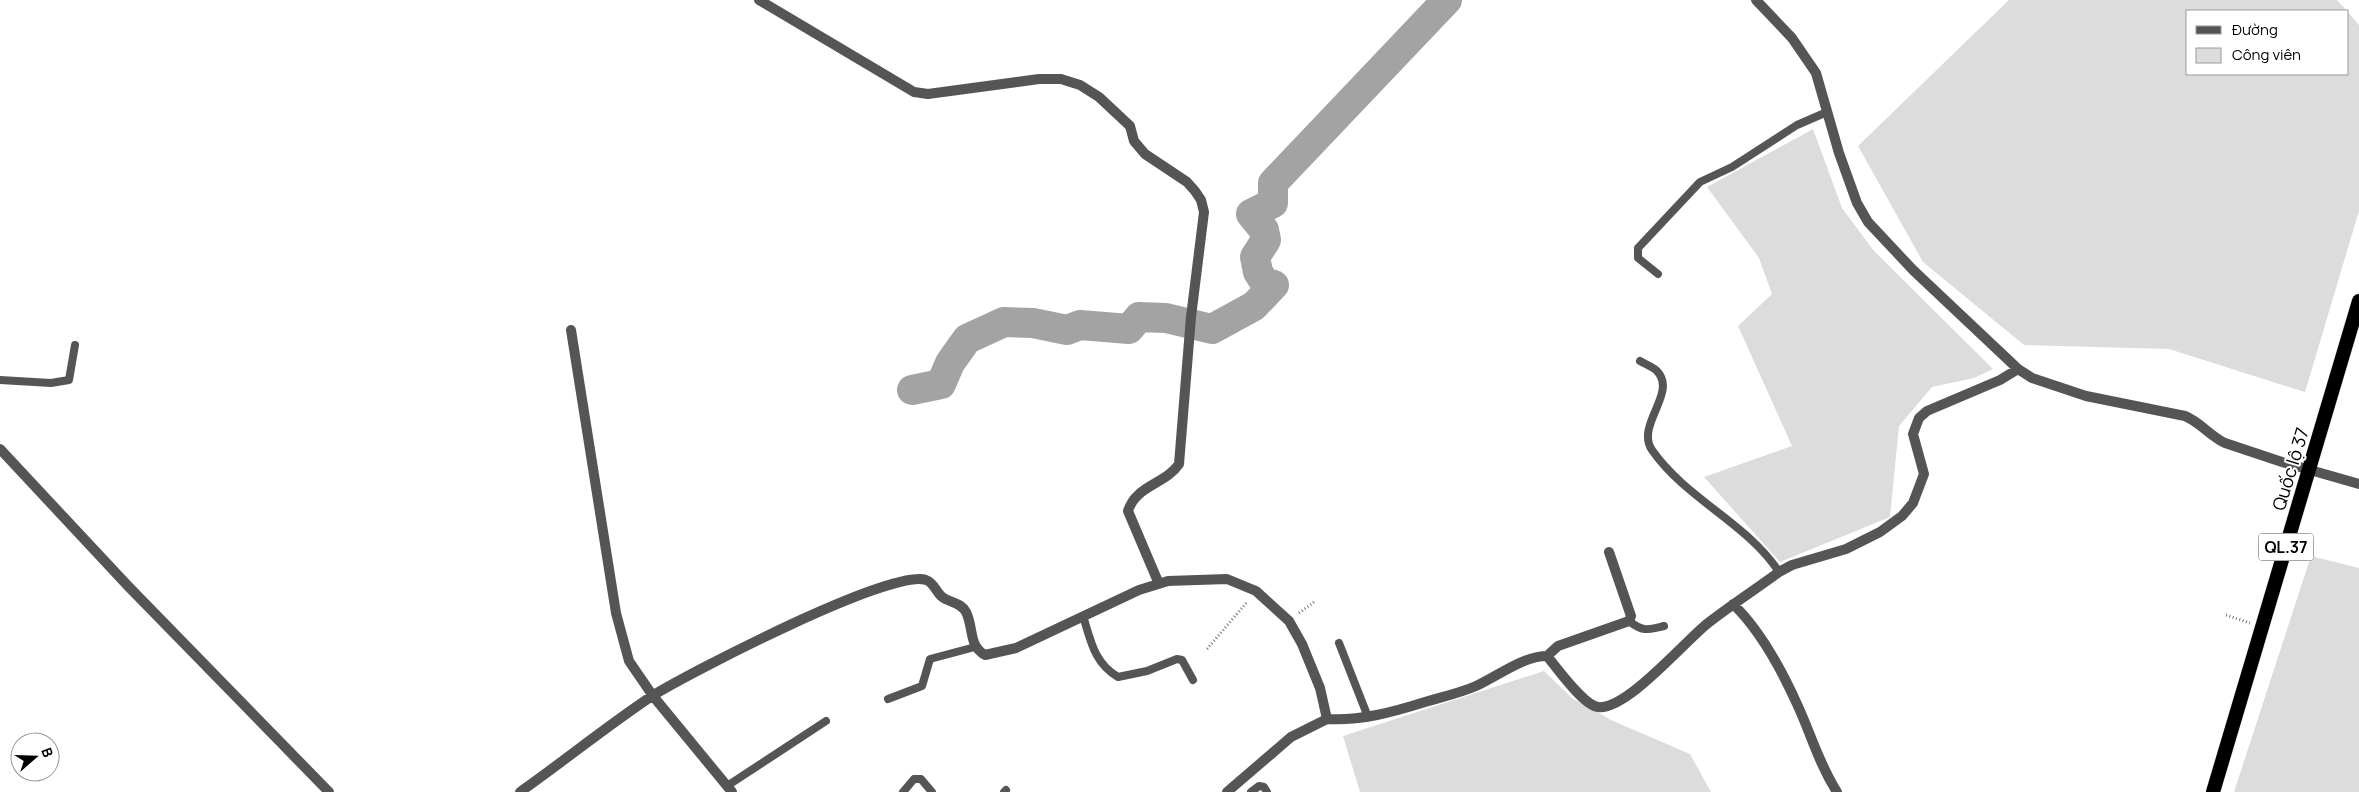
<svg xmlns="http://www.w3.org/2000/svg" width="2359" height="792" font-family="Manrope,sans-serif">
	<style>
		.green { fill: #dcdcdc }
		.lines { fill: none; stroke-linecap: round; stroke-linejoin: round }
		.river { stroke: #a3a3a3; stroke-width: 30 }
		.trunk-casing { stroke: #dbdbdb; stroke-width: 15 }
		.path { stroke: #777; stroke-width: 3; stroke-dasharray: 1 2.5; stroke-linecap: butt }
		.service { stroke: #555; stroke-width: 8 }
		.minor { stroke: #555; stroke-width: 10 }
		.tertiary { stroke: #555; stroke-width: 10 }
		.trunk { stroke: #000; stroke-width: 14 }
		.labels { text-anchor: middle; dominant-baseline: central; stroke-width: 4; stroke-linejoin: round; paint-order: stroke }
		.shield { fill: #fff; stroke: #4c4c4c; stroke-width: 1 }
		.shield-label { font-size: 16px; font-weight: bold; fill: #000 }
		.street-label { font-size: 18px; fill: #000; stroke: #fff }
	</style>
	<rect width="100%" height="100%" fill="#fff"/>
	<path class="green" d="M 2009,0 L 2337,0 L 2347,11 L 2188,11 L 2188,74 L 2348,74 L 2348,12 L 2359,25 L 2359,211 L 2305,392 L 2169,349 L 2024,345 L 1923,262 L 1858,146 Z
		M 1813,129 L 1842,208 L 1874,251 L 1993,369 L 1974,378 L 1932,387 L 1899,426 L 1890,517 L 1780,562 L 1704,477 L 1792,446 L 1738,326 L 1772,294 L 1759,258 L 1707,187 Z
		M 2311,556 L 2359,568 L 2359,792 L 2234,792 Z
		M 1544,671 L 1572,698 L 1611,720 L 1690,754 L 1711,792 L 1360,792 L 1343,736 Z"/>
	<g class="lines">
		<path class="river" d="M 912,390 L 941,384 L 950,363 L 967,339 L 1004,322 L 1033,323 L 1067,330 L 1080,325 L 1129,329 L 1139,317 L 1166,318 L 1212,329 L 1254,306 L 1274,285 L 1265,283 L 1258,272 L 1255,257 L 1266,240 L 1264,230 L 1251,214 L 1273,203 L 1273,183 L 1447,0"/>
		<g class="trunk-casing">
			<path id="trunk" d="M 2213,792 L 2359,301"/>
		</g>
		<path class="path" d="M 1299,613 L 1314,602
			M 2226,615 L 2250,623
			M 1207,649 L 1248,601"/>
		<path class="service" d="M 1658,274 L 1638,258 L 1638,248 L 1700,182 L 1732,167 L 1797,125 L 1827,112
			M 1640,361 C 1645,364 1653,367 1657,371 C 1678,393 1635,425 1652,450 C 1686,499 1747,523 1779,572
			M 0,380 L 51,383 L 69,380 L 75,345
			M 1083,616 C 1091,641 1094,663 1118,677 L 1147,671 L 1177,659 L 1182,660 L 1193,680
			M 1629,621 C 1643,632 1647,630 1664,626
			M 1339,643 L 1368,717
			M 888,699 L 922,686 L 930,659 L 975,647
			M 727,786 L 826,721
			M 903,792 L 914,779 L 921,779 L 932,792
			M 1004,792 L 1006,790
			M 1251,792 L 1259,786 L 1264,787 L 1267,792"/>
		<path class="minor" d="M 759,0 L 914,92 L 928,94 L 1039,79 L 1061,79 L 1080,85 L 1099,97 L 1130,126 L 1134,141 L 1145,154 L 1187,182 L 1195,191 L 1201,200 L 1204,212 L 1191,317 L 1179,464 C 1166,484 1136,485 1128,511 L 1159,584
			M 1756,0 L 1792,38 L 1816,73 L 1839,153 L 1857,203 L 1868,222 L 1913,270 L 2018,369 L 2032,378 L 2086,396 L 2185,416 C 2200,422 2210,436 2225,443 L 2282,462 L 2359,484
			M 571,330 L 616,613 L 629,661 L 653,696 L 732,792
			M 1733,604 C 1759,629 1782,671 1797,704 C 1811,734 1819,764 1837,792
			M 1547,656 C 1557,668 1583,705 1598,707 C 1626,711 1685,641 1708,623 C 1731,605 1756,589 1779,572 L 1792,565 L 1846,549 L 1880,532 L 1902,516 L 1913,503 L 1924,474 L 1913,434 L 1919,418 L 1927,411 L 2000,380 L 2018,369
			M 520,792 C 564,761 607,726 652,696 C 689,673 892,568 926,580 C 933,582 936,591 941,596 C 949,603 961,602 966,612 C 974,628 968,645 985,655 L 1016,648 L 1139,590 L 1168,581 L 1227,579 L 1256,591 L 1289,621 L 1302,644 L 1320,688 L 1327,719 C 1361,721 1393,712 1425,702 C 1442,697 1460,693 1476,686 C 1498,676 1523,656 1547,656 L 1558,646 L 1629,621 L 1631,616 L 1609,552
			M 1227,792 L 1291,737 L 1327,719"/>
		<path class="tertiary" d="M 0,449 L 128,586 L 329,792"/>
		<use href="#trunk" class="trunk"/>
	</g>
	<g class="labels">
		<rect class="shield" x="2258.5" y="533.5" width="55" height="27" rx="4"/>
		<g class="shield-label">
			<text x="2286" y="547">QL.37</text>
		</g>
		<g class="street-label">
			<text transform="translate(2290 469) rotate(-73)">Quốc lộ 37</text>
		</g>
	</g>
	<rect x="2186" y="10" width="162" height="65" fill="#ffffff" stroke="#999999"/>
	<rect x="2196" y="26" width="25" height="8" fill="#555555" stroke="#999999"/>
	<text x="2232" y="35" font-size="15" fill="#000000">Đường</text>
	<rect x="2196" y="48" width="25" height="15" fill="#dcdcdc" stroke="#999999"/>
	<text x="2232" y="60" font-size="15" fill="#000000">Công viên</text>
	<g transform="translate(35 757) rotate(70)"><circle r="24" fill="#ffffff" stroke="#999999"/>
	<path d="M0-4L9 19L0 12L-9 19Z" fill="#000000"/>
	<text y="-8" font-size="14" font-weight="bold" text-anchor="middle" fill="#000000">B</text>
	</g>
</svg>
